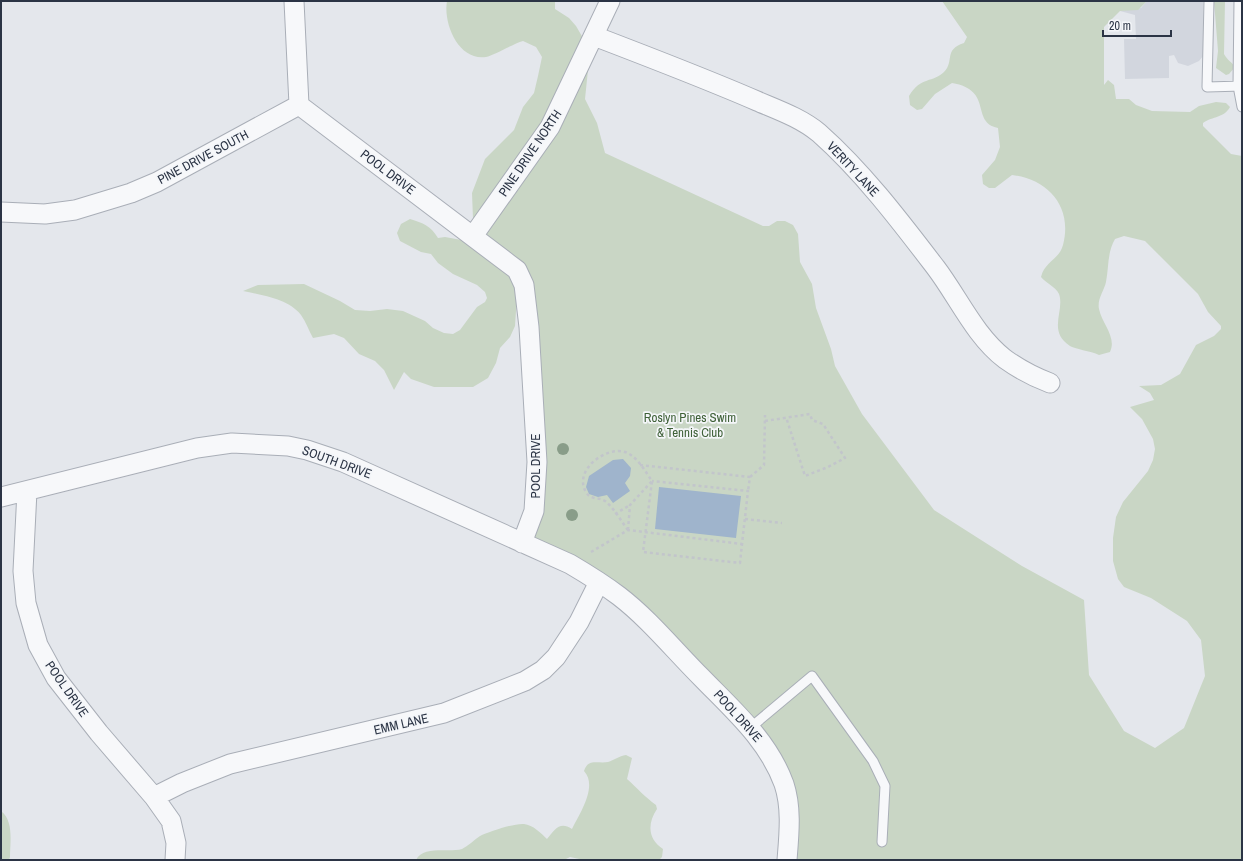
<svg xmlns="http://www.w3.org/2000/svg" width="1243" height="861" font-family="'Archivo Narrow',sans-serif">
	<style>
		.built { fill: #d2d6de }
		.green { fill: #c9d6c5 }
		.water { fill: #9fb4cc }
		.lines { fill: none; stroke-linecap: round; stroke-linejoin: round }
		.service-casing { stroke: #a9aeb7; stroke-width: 11 }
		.minor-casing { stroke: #a9aeb7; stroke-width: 21 }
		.path { stroke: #c2c5cb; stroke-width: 2.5; stroke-dasharray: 3 3; stroke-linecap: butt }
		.service { stroke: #f7f8fa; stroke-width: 9 }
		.minor { stroke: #f7f8fa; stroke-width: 19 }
		.tree { fill: #899d89 }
		.labels { text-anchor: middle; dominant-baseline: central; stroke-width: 3.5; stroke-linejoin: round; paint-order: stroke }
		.street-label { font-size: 13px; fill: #2b3445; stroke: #f4f6f9 }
		.park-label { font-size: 13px; fill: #3f6138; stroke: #f4f6f9 }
	</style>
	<rect width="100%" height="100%" fill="#e4e7ec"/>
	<path class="built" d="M 1147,1 L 1203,1 L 1203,56 L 1199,61 L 1188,66 L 1178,63 L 1174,55 L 1169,56 L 1169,78 L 1125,79 L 1124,39 L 1136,39 L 1135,15 L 1120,11 L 1141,8 Z"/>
	<path class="green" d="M 447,1 L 555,1 L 555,9 L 569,18 L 576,26 L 583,38 L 588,70 L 585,99 L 597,123 L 605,153 L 763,226 L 769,226 L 777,221 L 785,221 L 793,225 L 798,234 L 800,262 L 812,284 L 816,308 L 831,349 L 835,366 L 862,414 L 934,510 L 1022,566 L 1084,600 L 1089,675 L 1124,731 L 1155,748 L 1184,728 L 1205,676 L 1201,640 L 1187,621 L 1151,598 L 1124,587 L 1118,579 L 1113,561 L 1113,538 L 1116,517 L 1123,502 L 1148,471 L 1153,460 L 1155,449 L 1153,439 L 1142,419 L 1130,407 L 1154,400 L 1150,393 L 1139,386 L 1161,385 L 1180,374 L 1196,345 L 1214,336 L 1221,329 L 1221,326 L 1208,312 L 1198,294 L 1145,241 L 1124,236 L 1115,239 C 1107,253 1109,267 1106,282 C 1104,291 1097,299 1099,309 C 1102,324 1117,337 1110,352 L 1099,355 C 1091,351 1074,349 1070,346 C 1047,331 1065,311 1059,294 C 1056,287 1046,283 1041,277 C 1045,261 1059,260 1063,245 C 1073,207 1048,179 1012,175 L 995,188 L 989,188 L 983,184 L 982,175 L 995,160 L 1000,147 L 998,128 C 970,122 994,90 952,83 L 935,94 L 922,109 L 917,110 L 910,105 L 909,96 C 921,76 933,83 944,72 C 955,61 943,50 964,43 L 967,37 L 942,1 L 1147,1 L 1138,10 L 1120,11 L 1104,27 L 1104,85 L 1108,80 L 1114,85 L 1116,99 L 1129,99 L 1136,105 L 1152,111 L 1190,112 L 1199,106 L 1216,102 L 1226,103 L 1230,107 C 1224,118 1213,116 1203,123 L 1203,126 L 1231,154 L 1242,156 L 1242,860 L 787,860 L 776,765 L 639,613 L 522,543 L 534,511 L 517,296 L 515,326 L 510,337 L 500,348 L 496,363 L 488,378 L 473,387 L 434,387 L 411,379 L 404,372 L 394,390 L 384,370 L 375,361 L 359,354 L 344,338 L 334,334 L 313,338 C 309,331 306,322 301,315 C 289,299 261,295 243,291 L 258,285 L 304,284 L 340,301 L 355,310 L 370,311 L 387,309 L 403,311 L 425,321 L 433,328 L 444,333 L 453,334 L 460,330 L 477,307 L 485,302 L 487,298 L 485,292 L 477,285 L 453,274 L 438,263 L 431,254 L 421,252 L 400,241 L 397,233 L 401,224 L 410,219 C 423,223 431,226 438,238 L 445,237 L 467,241 L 479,227 L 473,219 L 472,193 L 485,159 L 514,130 L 523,107 L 534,93 L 538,76 L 542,57 L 536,47 L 523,41 C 513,44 494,55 486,57 C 458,61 443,23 447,1 Z
		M 1214,1 L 1225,1 L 1224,54 C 1227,60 1232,62 1235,67 L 1229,74 L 1226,75 L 1216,68 L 1218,51 Z
		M 626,755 L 632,758 L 627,779 C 637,788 645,797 656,805 L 657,809 C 647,824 648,839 663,849 L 662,857 L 659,860 L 584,860 L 570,857 L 564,860 L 416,860 C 423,845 449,853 462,849 C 468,846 474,840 480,836 C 489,832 514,823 524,824 C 533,825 541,833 547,839 C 555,829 560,821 572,829 C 580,813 598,786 584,771 C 588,758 598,764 608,762 C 614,760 619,756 626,755 Z
		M 1,811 C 14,821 10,842 10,857 L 9,860 L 1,860 Z"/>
	<path class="water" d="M 623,459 L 631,468 L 630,476 L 625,483 L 630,491 L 613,503 L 607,495 L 598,497 L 589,494 L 586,487 L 589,476 L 613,460 Z
		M 659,487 L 741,496 L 736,538 L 655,529 Z"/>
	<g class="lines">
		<g class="service-casing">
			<path id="service" d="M 1209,1 L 1207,87 L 1242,86
				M 1239,1 L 1238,86 L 1242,107
				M 750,728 L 812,676 L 873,761 L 885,786 L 882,842"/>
		</g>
		<g class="minor-casing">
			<path id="minor" d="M 294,1 L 299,105
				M 594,36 C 649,57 704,78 757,101 C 778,110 801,118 819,133 C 863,172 900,221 936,268 C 958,297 975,336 1005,359 C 1019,369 1034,377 1050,383
				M 299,105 L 509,264 L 517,270 L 524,285 L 529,327 L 537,462 L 534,511 L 522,543
				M 1,212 L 45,214 L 75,210 L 131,193 L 157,182 L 299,105
				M 473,236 L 550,127 L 610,1
				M 27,491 L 23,571 L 26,603 L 38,645 L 56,678 L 99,733 L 154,797 L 171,821 L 176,843 L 175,860
				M 1,497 L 197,448 L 232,443 L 288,446 L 307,450 L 343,462 L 570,564 C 587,574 603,584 619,596 C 649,619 674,650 701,677 C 733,710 768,740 784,784 C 792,808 789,835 787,860
				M 154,797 L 182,783 L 230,764 L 444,713 L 525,681 L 543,670 L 556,657 L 579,622 L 599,582"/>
		</g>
		<path class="path" d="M 765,421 L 810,414 L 812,420 L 823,424 L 845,458 L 828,467 L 805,476 L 786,417
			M 640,465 L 750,477 L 748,491
			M 750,477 L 764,465 L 765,415
			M 615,514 L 630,505
			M 745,519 L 782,523
			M 628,530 C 621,521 614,508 605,501 C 599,497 590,500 586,492 C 573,471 605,446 625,452 C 637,456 645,471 652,481 L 643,552 L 740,563 L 742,544
			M 628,530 L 630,505 L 652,481
			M 591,552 L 628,530 L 742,544 L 748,491 L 652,481"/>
		<use href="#service" class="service"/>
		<use href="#minor" class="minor"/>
	</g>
	<g class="tree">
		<circle cx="563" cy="449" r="6"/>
		<circle cx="572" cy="515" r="6"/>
	</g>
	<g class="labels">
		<g class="street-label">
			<text transform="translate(530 153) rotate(-56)">PINE DRIVE NORTH</text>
			<text transform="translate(203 157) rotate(-28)">PINE DRIVE SOUTH</text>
			<text transform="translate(853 169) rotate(47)">VERITY LANE</text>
			<text transform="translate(388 172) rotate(37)">POOL DRIVE</text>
			<text transform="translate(337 462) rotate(20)">SOUTH DRIVE</text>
			<text transform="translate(535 466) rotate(-90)">POOL DRIVE</text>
			<text transform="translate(67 689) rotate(55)">POOL DRIVE</text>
			<text transform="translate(738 716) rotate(48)">POOL DRIVE</text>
			<text transform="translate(401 724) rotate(-13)">EMM LANE</text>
		</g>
		<g class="park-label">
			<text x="690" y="417">Roslyn Pines Swim<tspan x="690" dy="15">&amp; Tennis Club</tspan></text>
		</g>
	</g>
	<rect width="1243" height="861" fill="none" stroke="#2b3445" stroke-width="4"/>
	<path d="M1103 30v6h68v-6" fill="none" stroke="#2b3445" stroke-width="2"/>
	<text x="1109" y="30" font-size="12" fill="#2b3445" stroke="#f4f6f9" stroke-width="3" paint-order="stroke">20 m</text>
</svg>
